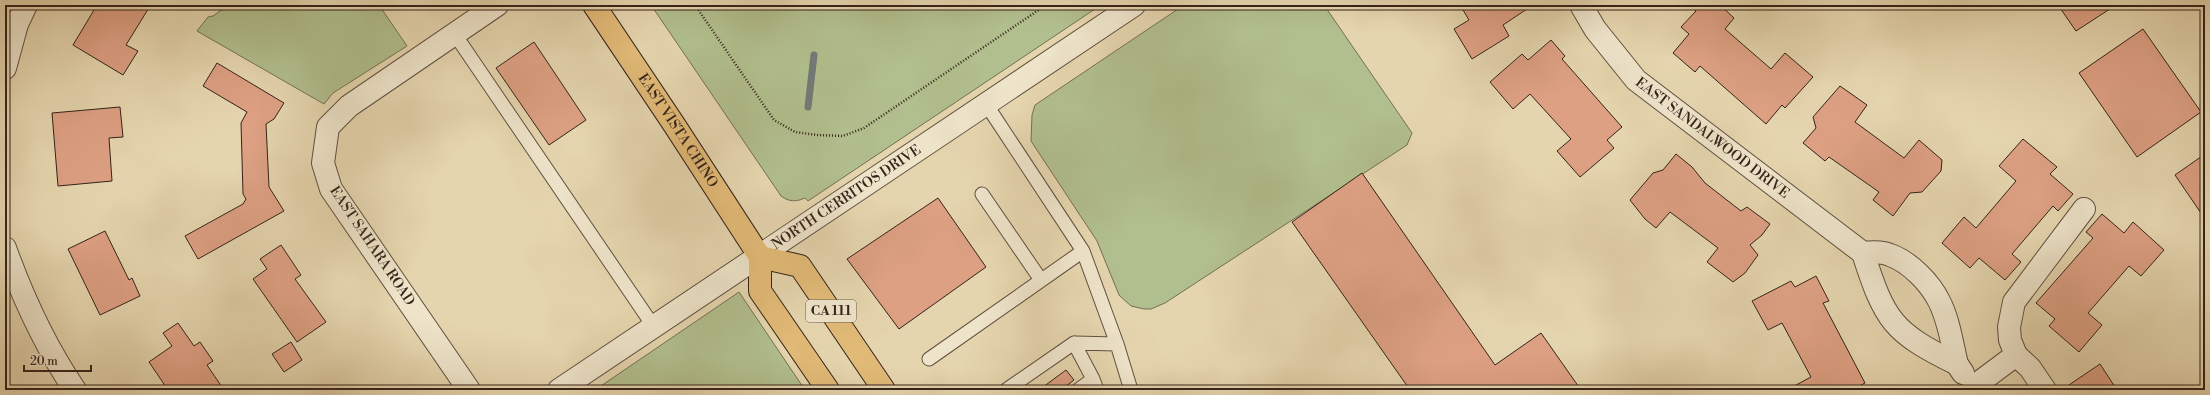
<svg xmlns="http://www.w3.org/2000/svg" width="2210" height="395" font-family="'Libre Bodoni',serif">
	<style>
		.green { fill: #b1be8d; stroke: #727054 }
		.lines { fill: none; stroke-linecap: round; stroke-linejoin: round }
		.stream { stroke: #727b78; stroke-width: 7 }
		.building { fill: #dda083; stroke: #34231a }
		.lane-casing { stroke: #60503f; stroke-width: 15 }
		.street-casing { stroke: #60503f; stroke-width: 24 }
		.primary-casing { stroke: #34231a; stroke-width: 24 }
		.path { stroke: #34231a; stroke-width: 2.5; stroke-dasharray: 1 2; stroke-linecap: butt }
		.lane { stroke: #eee4ca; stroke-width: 13 }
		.street { stroke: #eee4ca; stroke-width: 22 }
		.primary { stroke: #e2ba77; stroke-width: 22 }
		.labels { text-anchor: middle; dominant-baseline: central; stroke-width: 3; stroke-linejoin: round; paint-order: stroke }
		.shield { fill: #eee4ca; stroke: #6c5d4f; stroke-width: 1 }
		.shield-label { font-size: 13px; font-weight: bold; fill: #34231a }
		.street-label { font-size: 14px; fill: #34231a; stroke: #eee4ca }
	</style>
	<rect width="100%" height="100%" fill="#e5d5ae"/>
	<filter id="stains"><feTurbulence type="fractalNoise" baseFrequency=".005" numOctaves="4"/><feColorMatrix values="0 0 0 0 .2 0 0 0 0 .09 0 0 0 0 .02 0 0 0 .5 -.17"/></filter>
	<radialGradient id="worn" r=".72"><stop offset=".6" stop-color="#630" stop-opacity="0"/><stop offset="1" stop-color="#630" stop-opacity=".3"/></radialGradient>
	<path class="green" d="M 228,5 L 379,5 L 407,46 L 333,93 L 324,104 L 197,31 L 208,17 L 213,16 Z
		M 651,5 L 1101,5 L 808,201 L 805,198 C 796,202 789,202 781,196 Z
		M 1184,5 L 1324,5 L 1412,133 L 1407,145 L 1165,303 L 1151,309 L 1144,309 L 1131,306 L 1119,295 L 1097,241 L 1031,141 L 1032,115 L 1035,105 Z
		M 739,292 L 805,390 L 595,390 Z"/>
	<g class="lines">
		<path class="stream" d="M 808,107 L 814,55"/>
	</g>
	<path class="building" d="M 97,5 L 150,6 L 126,45 L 138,51 L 123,75 L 73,45 Z
		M 1460,5 L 1524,5 L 1527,9 L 1503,25 L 1509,36 L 1472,59 L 1454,29 L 1469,20 Z
		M 1690,5 L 1720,5 L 1734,18 L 1725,29 L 1771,69 L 1785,53 L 1813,77 L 1785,108 L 1782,105 L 1766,124 L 1700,66 L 1695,72 L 1673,53 L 1689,34 L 1681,27 L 1696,11 Z
		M 2058,5 L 2116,5 L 2076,31 Z
		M 2143,29 L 2201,112 L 2137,157 L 2079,73 Z
		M 1551,40 L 1565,56 L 1562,59 L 1622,127 L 1607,140 L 1614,148 L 1580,177 L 1557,151 L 1571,139 L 1530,94 L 1513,109 L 1490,82 L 1522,54 L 1528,60 Z
		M 534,42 L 586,120 L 549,145 L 496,68 Z
		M 217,63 L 284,103 L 274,119 L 266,124 L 269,187 L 284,211 L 198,259 L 185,236 L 243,204 L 246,199 L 243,194 L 241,123 L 247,112 L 203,86 Z
		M 1840,86 L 1867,105 L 1855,122 L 1904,158 L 1919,140 L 1942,160 L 1941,171 L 1922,192 L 1910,193 L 1893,216 L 1873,200 L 1879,192 L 1829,157 L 1825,161 L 1803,143 L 1816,128 L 1813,117 Z
		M 120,107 L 123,137 L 109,138 L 112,181 L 58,186 L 52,113 Z
		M 2023,139 L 2057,167 L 2050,174 L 2073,194 L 2058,211 L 2053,206 L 2012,254 L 2021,262 L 2005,280 L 1979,258 L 1970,268 L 1942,243 L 1964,217 L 1976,228 L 2016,181 L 1999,166 Z
		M 1676,154 L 1692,167 L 1705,183 L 1741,211 L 1747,207 L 1770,224 L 1762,235 L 1750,245 L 1758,255 L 1745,273 L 1733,282 L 1707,262 L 1718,248 L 1670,212 L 1656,228 L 1645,219 L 1630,200 L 1653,173 L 1663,170 Z
		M 2205,154 L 2205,219 L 2175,175 Z
		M 1362,173 L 1495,365 L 1541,333 L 1581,390 L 1410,390 L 1292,222 Z
		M 938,198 L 986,267 L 899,329 L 847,259 Z
		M 2102,214 L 2124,233 L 2133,222 L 2164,250 L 2141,276 L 2129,266 L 2088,313 L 2102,325 L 2079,352 L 2049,326 L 2055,319 L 2036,303 L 2093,238 L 2086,232 Z
		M 105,231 L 129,280 L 132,278 L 140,296 L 100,315 L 68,249 Z
		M 281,245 L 301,275 L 295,279 L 326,322 L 297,342 L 253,279 L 267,269 L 260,259 Z
		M 1816,276 L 1829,301 L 1823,303 L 1865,383 L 1852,390 L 1798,390 L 1796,385 L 1811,377 L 1782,323 L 1768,330 L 1752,301 L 1791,281 L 1795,287 Z
		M 178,323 L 194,346 L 200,342 L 213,361 L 207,365 L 224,390 L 168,390 L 149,362 L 172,346 L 163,333 Z
		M 291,342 L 302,360 L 284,372 L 272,354 Z
		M 2100,364 L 2117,390 L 2063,389 Z
		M 1066,370 L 1074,380 L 1061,390 L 1039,390 Z"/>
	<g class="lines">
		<g class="lane-casing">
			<path id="lane" d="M 454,33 L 654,327
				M 986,104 L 1083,251 L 1117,344 L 1131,390
				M 982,194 L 1041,280
				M 1074,343 L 1093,379 L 1097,390
				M 929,359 L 1083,251
				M 1006,390 L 1074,343 L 1117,344
				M 1078,390 L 1093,379"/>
		</g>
		<g class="street-casing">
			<g id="street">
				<path id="s1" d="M 1581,5 L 1595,29 L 1636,80 L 1863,253 C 1885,321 1892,332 1957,364"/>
				<path d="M 5,68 L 17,24 L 26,5"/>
				<path d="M 5,248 C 23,298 45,346 75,390"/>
				<path d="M 1863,253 C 1871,252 1882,251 1890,255 C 1910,262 1930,283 1939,301 C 1949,320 1952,344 1957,364 L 1963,373"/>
				<path d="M 2016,355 L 2030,368 L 2045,390"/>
				<path d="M 1973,387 L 2016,355 L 2010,340 L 2009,327 L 2014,302 L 2084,209"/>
				<path d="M 469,390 L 331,189 L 323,163 L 328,127 L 349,106 L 497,5"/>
				<path id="s2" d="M 559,390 L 1134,5"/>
			</g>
		</g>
		<g class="primary-casing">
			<g id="primary">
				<path id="s3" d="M 594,5 L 675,126 L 760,257 L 760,291 L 828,390"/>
				<path d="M 760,257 L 800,266 L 884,390"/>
			</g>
		</g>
		<path class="path" d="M 695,5 L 774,120 L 795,132 L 817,135 L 843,136 L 864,128 L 1046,5"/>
		<use href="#lane" class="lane"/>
		<use href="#street" class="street"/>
		<use href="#primary" class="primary"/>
	</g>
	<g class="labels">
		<rect class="shield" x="806" y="300" width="50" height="22" rx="3"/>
		<g class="shield-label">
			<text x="831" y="311">CA 111</text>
		</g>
		<g class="street-label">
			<text stroke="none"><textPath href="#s3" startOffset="151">EAST VISTA CHINO</textPath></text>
			<text stroke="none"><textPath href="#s1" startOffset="189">EAST SANDALWOOD DRIVE</textPath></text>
			<text stroke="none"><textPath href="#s2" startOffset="346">NORTH CERRITOS DRIVE</textPath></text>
			<text transform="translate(372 246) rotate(56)">EAST SAHARA ROAD</text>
		</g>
	</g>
	<rect width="2210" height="395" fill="none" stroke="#e5d5ae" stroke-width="20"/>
	<rect x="6" y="6" width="2198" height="383" fill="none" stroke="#34231a" stroke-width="2"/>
	<rect x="10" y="10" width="2190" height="375" fill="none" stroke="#34231a"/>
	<path d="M24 365v6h67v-6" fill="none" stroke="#34231a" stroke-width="2"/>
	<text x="30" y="365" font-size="12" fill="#34231a" stroke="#eee4ca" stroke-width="3" paint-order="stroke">20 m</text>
	<rect width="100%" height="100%" filter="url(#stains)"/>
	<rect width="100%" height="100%" fill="url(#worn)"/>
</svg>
